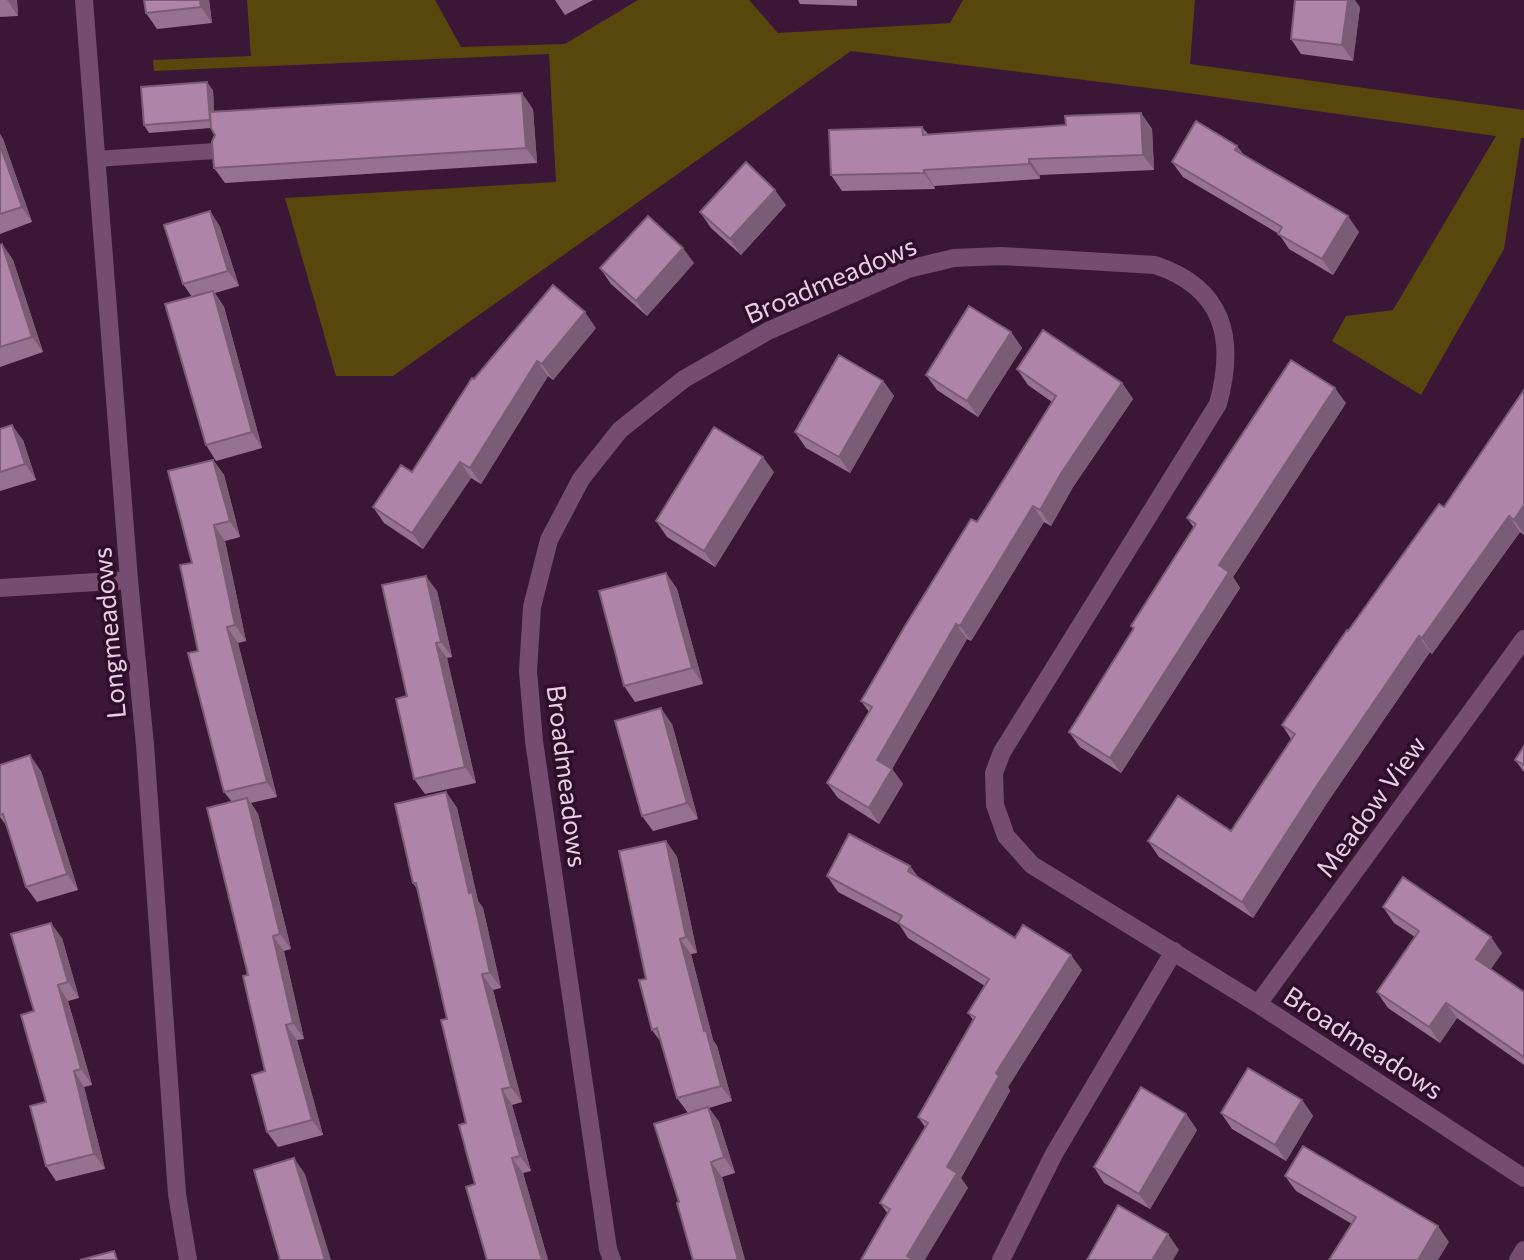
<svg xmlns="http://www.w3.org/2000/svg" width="1524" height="1260" font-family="Commissioner,sans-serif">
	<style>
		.green { fill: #58470d }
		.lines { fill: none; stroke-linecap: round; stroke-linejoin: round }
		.lane { stroke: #744d70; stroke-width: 16 }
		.street { stroke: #744d70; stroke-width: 18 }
		.wall { fill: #967291 }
		.shaded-wall { fill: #7a5c76 }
		.building { fill: #af84a9; stroke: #7a5c76; stroke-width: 2 }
		.labels { text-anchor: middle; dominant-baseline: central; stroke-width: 7; stroke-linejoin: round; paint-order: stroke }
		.street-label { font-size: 26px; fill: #e7d0e3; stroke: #2f0d2d }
	</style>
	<rect width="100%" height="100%" fill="#3a1737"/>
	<path class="green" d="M 247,0 L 435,0 L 461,47 L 565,44 L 638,0 L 749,0 L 778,33 L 950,23 L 963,0 L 1195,0 L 1190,64 L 1524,110 L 1524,138 L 1521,138 L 1504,249 L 1421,395 L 1332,341 L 1346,316 L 1393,310 L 1496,136 L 1173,91 L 851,51 L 393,376 L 336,376 L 285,198 L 556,182 L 549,54 L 154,71 L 153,60 L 251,56 Z"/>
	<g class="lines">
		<path class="lane" d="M 96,159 L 215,151"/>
		<path class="street" d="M 84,0 L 129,580 L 145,745 L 177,1194 L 188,1260
			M 0,588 L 129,580
			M 1258,1004 L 1524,639
			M 612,1260 L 608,1249 L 534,741 L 528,671 L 532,607 L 549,540 L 581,479 L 620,430 L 684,379 L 768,331 L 908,269 L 954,258 L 1002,256 L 1155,265 C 1224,288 1236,338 1218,404 L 1002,752 L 994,773 L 995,805 L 1006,836 L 1032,865 L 1258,1004 L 1524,1178
			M 1001,1260 L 1054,1154 L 1174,951
			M 1518,1260 L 1524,1250"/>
	</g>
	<path class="wall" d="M 0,0 L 17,0 L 18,16 L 0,17 Z
		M 144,0 L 209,0 L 212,23 L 157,29 L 146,13 Z
		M 555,0 L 593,0 L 565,15 Z
		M 798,0 L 857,0 L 857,6 L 800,4 Z
		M 1360,7 L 1353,61 L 1301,54 L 1291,39 Z
		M 213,90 L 214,112 L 533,109 L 537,163 L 225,183 L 214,168 L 215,135 L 211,128 L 149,133 L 144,125 Z
		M 1141,113 L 1152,129 L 1154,170 L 1040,175 L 1040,179 L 934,186 L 935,189 L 842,191 L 831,175 L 922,127 L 928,134 L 1066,125 Z
		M 0,134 L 3,139 L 32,222 L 0,234 Z
		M 1237,146 L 1244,155 L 1359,232 L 1333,275 L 1289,249 L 1279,234 L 1183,177 L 1172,162 Z
		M 786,205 L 741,255 L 711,228 L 700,212 Z
		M 210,211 L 220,227 L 239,286 L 215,293 L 224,307 L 262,448 L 216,461 L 206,445 L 192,297 L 183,284 Z
		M 2,244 L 13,260 L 43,352 L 0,367 L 0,245 Z
		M 694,263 L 647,316 L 611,284 L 600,268 Z
		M 596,328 L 553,380 L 548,376 L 481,484 L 471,478 L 423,549 L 384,523 L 373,507 L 412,472 L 474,379 Z
		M 1011,332 L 1022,348 L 978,417 L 937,390 L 926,375 Z
		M 1017,369 L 1122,383 L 1133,399 L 1073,487 L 1051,526 L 1044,522 L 971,641 L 967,639 L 892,769 L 903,784 L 879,824 L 838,798 L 827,783 L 869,712 L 861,701 L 977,522 L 1052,402 L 1028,385 Z
		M 883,381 L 894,396 L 850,473 L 806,448 L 795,432 Z
		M 1524,390 L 1524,535 L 1520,532 L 1432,654 L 1430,652 L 1327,803 L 1253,918 L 1159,857 L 1148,841 L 1231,831 L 1291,739 L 1282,725 L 1348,631 L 1444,507 Z
		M 1346,403 L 1233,577 L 1240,588 L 1121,773 L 1080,747 L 1069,732 L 1133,629 L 1131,626 L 1194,528 L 1187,518 Z
		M 0,429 L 23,440 L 36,480 L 0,491 Z
		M 213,460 L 224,475 L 240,537 L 225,541 L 246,641 L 238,643 L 277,797 L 251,803 L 258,814 L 291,949 L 284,951 L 304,1039 L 297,1040 L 323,1135 L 278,1147 L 267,1132 L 265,1071 L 248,975 L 232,802 L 224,792 L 198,651 L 192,563 Z
		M 774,472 L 715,567 L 667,537 L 656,521 Z
		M 666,573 L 677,589 L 703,684 L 635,702 L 624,686 Z
		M 437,591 L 452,657 L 447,658 L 476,783 L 425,794 L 414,779 L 407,696 Z
		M 672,724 L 698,819 L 653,831 L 642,816 Z
		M 1524,746 L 1524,772 L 1515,760 Z
		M 0,765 L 41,771 L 78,890 L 37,902 L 26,887 L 8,828 L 0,817 Z
		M 446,792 L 457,808 L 478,901 L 483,908 L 501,988 L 493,990 L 522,1102 L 512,1105 L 531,1171 L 523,1173 L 548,1260 L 487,1260 L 466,1123 L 447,1019 L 418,891 L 413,883 Z
		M 666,841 L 677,857 L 697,953 L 691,954 L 713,1040 L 717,1046 L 732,1101 L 709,1108 L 719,1122 L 735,1173 L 722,1177 L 745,1260 L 693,1260 L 679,1202 L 688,1113 L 677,1098 L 661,1042 L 652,1030 L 646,979 Z
		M 910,866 L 919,878 L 1015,938 L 1082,970 L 1008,1087 L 1010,1091 L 961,1178 L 968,1188 L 888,1214 L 880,1203 L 925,1127 L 918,1117 L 974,1021 L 968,1013 L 985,986 L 908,938 L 899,924 L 838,892 L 827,876 Z
		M 1383,907 L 1502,953 L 1490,969 L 1524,992 L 1524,1065 L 1457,1018 L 1440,1043 L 1388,1008 L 1377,992 L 1415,937 L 1394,923 Z
		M 62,938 L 79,998 L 68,1001 L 92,1085 L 84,1087 L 105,1169 L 56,1181 L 46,1166 L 46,1102 L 34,1011 Z
		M 1302,1100 L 1313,1116 L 1286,1161 L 1232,1129 L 1221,1113 Z
		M 1186,1114 L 1197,1130 L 1150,1209 L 1104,1183 L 1094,1167 Z
		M 1285,1176 L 1449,1242 L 1352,1224 L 1296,1191 Z"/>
	<path class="shaded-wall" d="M 7,0 L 17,0 L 18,16 Z
		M 200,0 L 209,0 L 212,23 L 201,7 Z
		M 1348,0 L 1355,0 L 1360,7 L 1353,61 L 1342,45 Z
		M 207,82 L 213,90 L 215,128 L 210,120 Z
		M 522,93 L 533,109 L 537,163 L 526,148 Z
		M 1141,113 L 1152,129 L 1154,170 L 1143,155 Z
		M 0,134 L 3,139 L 32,222 L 22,207 L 0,145 Z
		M 1237,146 L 1248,161 L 1235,150 Z
		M 1029,159 L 1040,175 L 1040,179 L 1029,164 Z
		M 924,170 L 934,186 L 935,189 L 924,173 Z
		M 775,190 L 786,205 L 741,255 L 730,239 Z
		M 210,211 L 220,227 L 239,286 L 228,271 Z
		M 1348,216 L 1359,232 L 1333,275 L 1322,259 Z
		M 2,244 L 13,260 L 43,352 L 32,337 Z
		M 683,248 L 694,263 L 647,316 L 636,301 Z
		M 213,291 L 224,307 L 262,448 L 252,432 Z
		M 585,312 L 596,328 L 553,380 L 542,364 Z
		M 1011,332 L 1022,348 L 978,417 L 967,401 Z
		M 537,361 L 548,376 L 481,484 L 470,468 Z
		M 883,381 L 894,396 L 850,473 L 839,457 Z
		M 1122,383 L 1133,399 L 1073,487 L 1051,526 L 1040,510 L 1062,472 Z
		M 1335,388 L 1346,403 L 1233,577 L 1240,588 L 1121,773 L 1110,758 L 1219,565 Z
		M 12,425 L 23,440 L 36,480 L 25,464 Z
		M 763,457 L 774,472 L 715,567 L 704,551 Z
		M 213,460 L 224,475 L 240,537 L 230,521 Z
		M 460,462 L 471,478 L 423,549 L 412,533 Z
		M 1524,505 L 1524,534 L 1514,520 Z
		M 1033,506 L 1044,522 L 971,641 L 960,626 Z
		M 1509,516 L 1520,532 L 1432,654 L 1422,638 Z
		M 214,525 L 225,541 L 246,641 L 235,625 Z
		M 666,573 L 677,589 L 703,684 L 692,668 Z
		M 426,576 L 437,591 L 452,657 L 441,642 Z
		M 956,624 L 967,639 L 888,775 L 877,760 Z
		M 227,627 L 238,643 L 277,797 L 267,782 Z
		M 1419,636 L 1430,652 L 1327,803 L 1253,918 L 1242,902 L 1316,787 Z
		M 436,643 L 447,658 L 476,783 L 465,767 Z
		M 661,708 L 672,724 L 698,819 L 687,803 Z
		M 30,755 L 41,771 L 78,890 L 67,874 Z
		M 892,769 L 903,784 L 879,824 L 869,808 Z
		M 446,792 L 457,808 L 478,901 L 483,908 L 501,988 L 490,973 L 469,893 Z
		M 247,798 L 258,814 L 291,949 L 280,934 Z
		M 666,841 L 677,857 L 697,953 L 686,937 Z
		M 910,866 L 921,882 L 908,871 Z
		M 51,923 L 62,938 L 79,998 L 68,982 Z
		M 273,936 L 284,951 L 304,1039 L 293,1023 Z
		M 1491,937 L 1502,953 L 1487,975 L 1476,959 Z
		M 680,939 L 691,954 L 713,1040 L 717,1046 L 732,1101 L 721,1086 L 704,1031 Z
		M 1071,955 L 1082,970 L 1008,1087 L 1010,1091 L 961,1178 L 968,1188 L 925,1260 L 910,1260 L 907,1256 L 947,1167 L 996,1073 Z
		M 482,974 L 493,990 L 522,1102 L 511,1087 Z
		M 58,985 L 68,1001 L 92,1085 L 81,1069 Z
		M 1446,1003 L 1457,1018 L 1440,1043 L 1429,1027 Z
		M 286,1025 L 297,1040 L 323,1135 L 312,1120 Z
		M 74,1071 L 84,1087 L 105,1169 L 94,1154 Z
		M 502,1089 L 512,1105 L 531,1171 L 520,1156 Z
		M 1302,1100 L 1313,1116 L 1286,1161 L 1275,1145 Z
		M 708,1107 L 719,1122 L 735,1173 L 724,1157 Z
		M 1186,1114 L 1197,1130 L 1150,1209 L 1139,1194 Z
		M 294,1158 L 305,1174 L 331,1260 L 325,1260 Z
		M 512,1158 L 523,1173 L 548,1260 L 542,1260 Z
		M 711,1162 L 722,1177 L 745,1260 L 738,1260 Z
		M 1438,1226 L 1449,1242 L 1438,1260 L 1418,1260 Z
		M 1168,1234 L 1179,1250 L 1173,1260 L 1152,1260 Z"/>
	<path class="building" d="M 144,0 L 200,0 L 201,7 L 146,13 Z
		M 1295,0 L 1348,0 L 1342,45 L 1291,39 Z
		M 207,82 L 210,120 L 144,125 L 141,87 Z
		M 522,93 L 526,148 L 214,168 L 212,142 L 215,135 L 211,128 L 210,112 Z
		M 1141,113 L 1143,155 L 1029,159 L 1029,164 L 924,170 L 924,173 L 831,175 L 829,130 L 922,127 L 923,135 L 1066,125 L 1065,116 Z
		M 1196,121 L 1237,146 L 1235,150 L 1348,216 L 1322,259 L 1278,234 L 1282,227 L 1172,162 Z
		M 0,145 L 22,207 L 0,214 Z
		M 746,162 L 775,190 L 730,239 L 700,212 Z
		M 210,211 L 228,271 L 183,284 L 164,225 Z
		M 648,216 L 683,248 L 636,301 L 600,268 Z
		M 2,244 L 32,337 L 0,347 L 0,245 Z
		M 553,285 L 585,312 L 542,364 L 537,361 L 470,468 L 460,462 L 412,533 L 373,507 L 401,465 L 412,472 L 472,378 L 474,379 Z
		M 213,291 L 252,432 L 206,445 L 165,304 Z
		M 969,306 L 1011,332 L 967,401 L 926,375 Z
		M 1043,330 L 1122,383 L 1062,472 L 1040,510 L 1033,506 L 960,626 L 956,624 L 877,760 L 892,769 L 869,808 L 827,783 L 872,707 L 861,701 L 905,626 L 971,519 L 977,522 L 1056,396 L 1017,369 Z
		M 839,355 L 883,381 L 839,457 L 795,432 Z
		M 1291,360 L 1335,388 L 1219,565 L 1229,572 L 1110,758 L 1069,732 L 1134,628 L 1131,626 L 1196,524 L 1187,518 Z
		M 1524,390 L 1524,505 L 1514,520 L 1509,516 L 1422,638 L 1419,636 L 1316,787 L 1242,902 L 1148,841 L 1178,796 L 1231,831 L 1295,734 L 1282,725 L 1347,630 L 1348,631 L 1439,504 L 1444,507 Z
		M 12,425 L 25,464 L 0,472 L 0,429 Z
		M 714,427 L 763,457 L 704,551 L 656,521 Z
		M 213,460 L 230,521 L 214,525 L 235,625 L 227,627 L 267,782 L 224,792 L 188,653 L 198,651 L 180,565 L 192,563 L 168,471 Z
		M 666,573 L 692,668 L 624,686 L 599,591 Z
		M 426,576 L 441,642 L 436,643 L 465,767 L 414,779 L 396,699 L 407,696 L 382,585 Z
		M 661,708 L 687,803 L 642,816 L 615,721 Z
		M 1524,746 L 1524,765 L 1515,760 Z
		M 30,755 L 67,874 L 26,887 L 3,814 L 0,815 L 0,765 Z
		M 446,792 L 469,893 L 472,892 L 490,973 L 482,974 L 511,1087 L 502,1089 L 520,1156 L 512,1158 L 542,1260 L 487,1260 L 466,1187 L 475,1184 L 459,1125 L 466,1123 L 441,1020 L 447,1019 L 416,883 L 413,883 L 395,804 Z
		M 247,798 L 280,934 L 273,936 L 293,1023 L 286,1025 L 312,1120 L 267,1132 L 252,1075 L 265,1071 L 243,976 L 248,975 L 207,808 Z
		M 849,834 L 910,866 L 908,871 L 1015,938 L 1023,925 L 1071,955 L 996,1073 L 999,1076 L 947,1167 L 957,1173 L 907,1256 L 915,1260 L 861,1260 L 890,1209 L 880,1203 L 928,1123 L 918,1117 L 975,1017 L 968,1013 L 989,979 L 898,923 L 902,916 L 827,876 Z
		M 666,841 L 686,937 L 680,939 L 704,1031 L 706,1030 L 721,1086 L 677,1098 L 657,1028 L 652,1030 L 639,980 L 646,979 L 619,851 Z
		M 1403,877 L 1491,937 L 1476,959 L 1524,992 L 1524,1057 L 1446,1003 L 1429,1027 L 1377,992 L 1419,931 L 1383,907 Z
		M 51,923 L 68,982 L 58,985 L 81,1069 L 74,1071 L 94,1154 L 46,1166 L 30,1106 L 46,1102 L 21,1015 L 34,1011 L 11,934 Z
		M 1248,1068 L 1302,1100 L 1275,1145 L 1221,1113 Z
		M 1141,1087 L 1186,1114 L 1139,1194 L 1094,1167 Z
		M 708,1107 L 724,1157 L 711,1162 L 738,1260 L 693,1260 L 677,1203 L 679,1202 L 654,1124 Z
		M 1303,1146 L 1438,1226 L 1418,1260 L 1329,1260 L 1356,1217 L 1285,1176 Z
		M 294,1158 L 325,1260 L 280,1260 L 254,1170 Z
		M 1118,1205 L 1168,1234 L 1152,1260 L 1087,1260 Z
		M 114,1251 L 117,1260 L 80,1260 Z"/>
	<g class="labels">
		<g class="street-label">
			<text transform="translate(830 279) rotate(-23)">Broadmeadows</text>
			<text transform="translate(108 633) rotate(-95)">Longmeadows</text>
			<text transform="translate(568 776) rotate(83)">Broadmeadows</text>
			<text transform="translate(1370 806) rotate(-54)">Meadow View</text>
			<text transform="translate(1364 1042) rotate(33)">Broadmeadows</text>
		</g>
	</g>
</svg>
